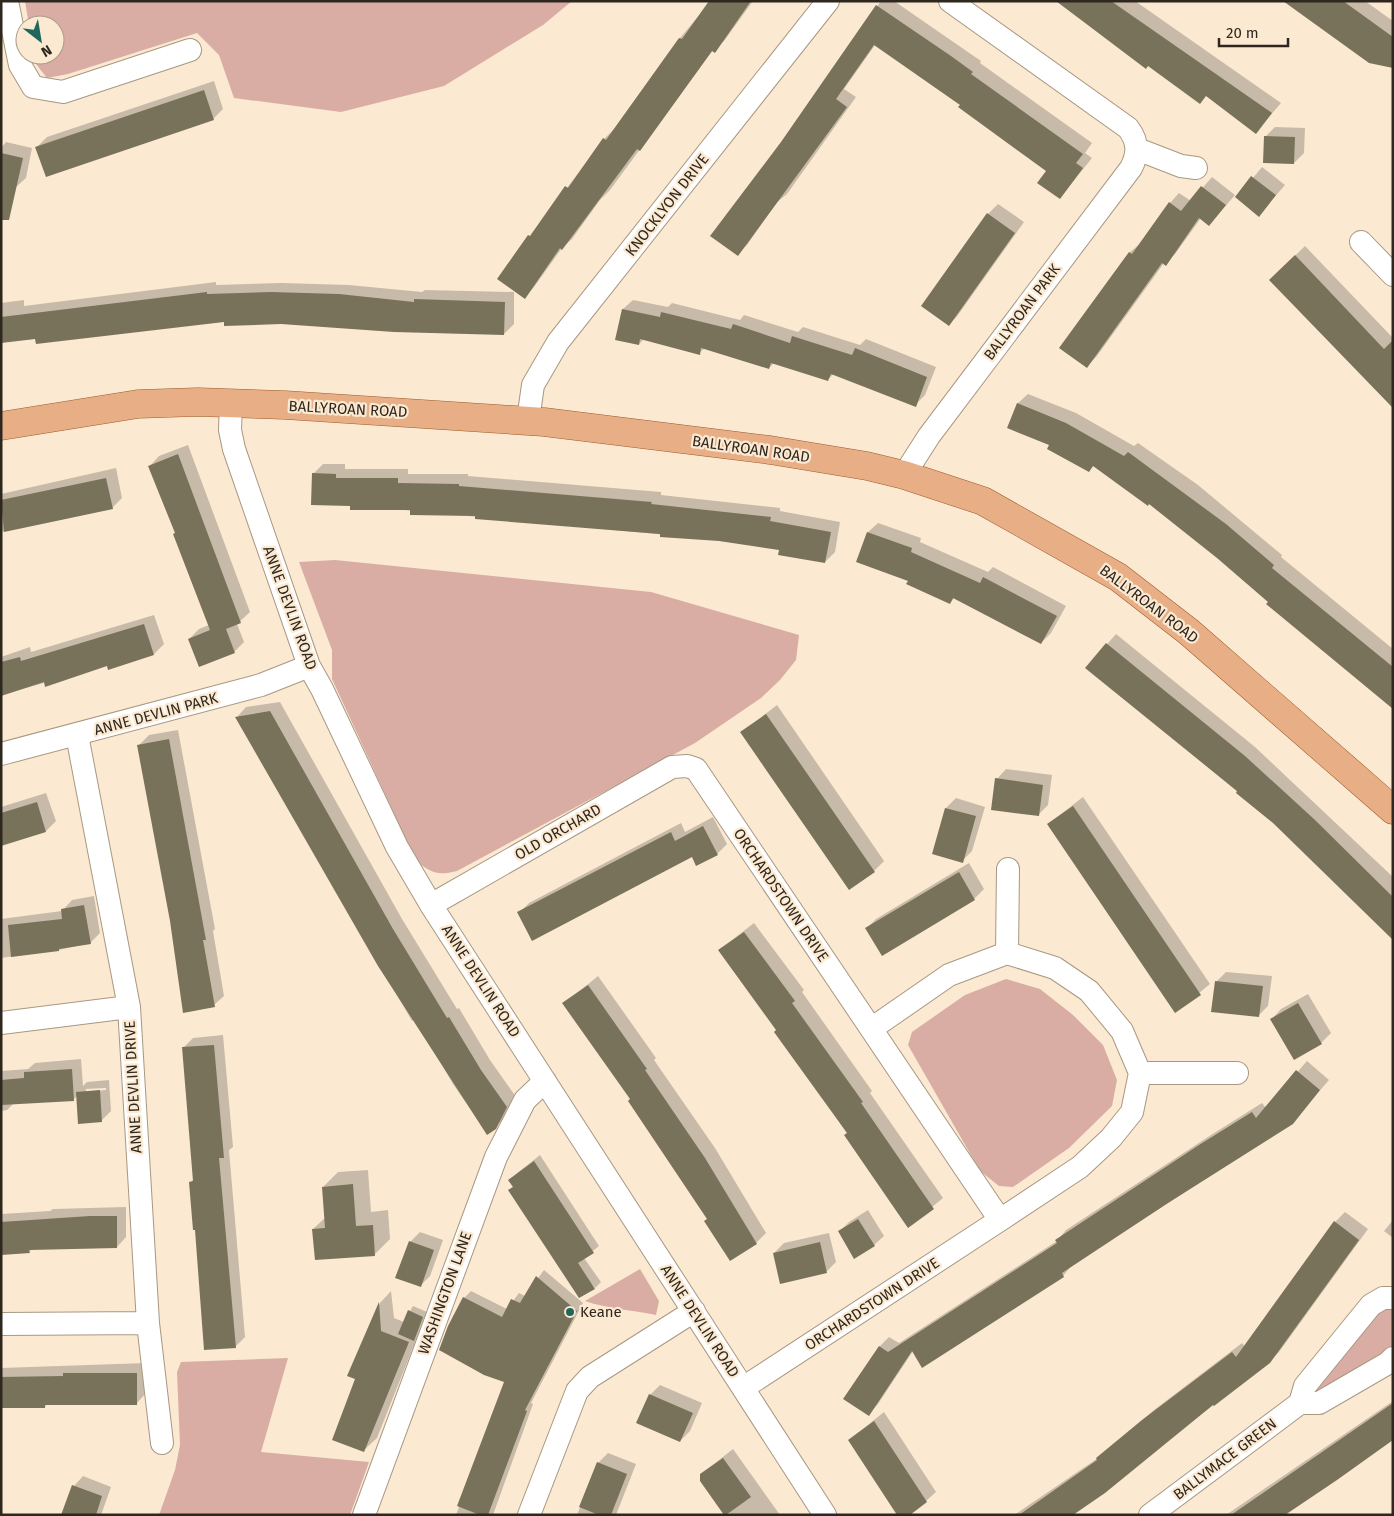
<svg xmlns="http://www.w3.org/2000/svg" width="1394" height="1516" font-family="'Fira Sans',sans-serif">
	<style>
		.green { fill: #d9ada4 }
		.shadow { fill: #0003; fill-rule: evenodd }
		.building { fill: #78725a }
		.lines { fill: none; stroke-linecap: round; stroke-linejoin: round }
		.minor-casing { stroke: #a89882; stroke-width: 24 }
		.major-casing { stroke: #9d5c2d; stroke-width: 29 }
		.minor { stroke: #fff; stroke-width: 22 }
		.major { stroke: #e8ae86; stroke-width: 28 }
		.poi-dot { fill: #1f675c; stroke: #fbe9d2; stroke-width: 2 }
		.labels { text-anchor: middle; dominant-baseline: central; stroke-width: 4.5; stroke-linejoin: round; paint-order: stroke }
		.street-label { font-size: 15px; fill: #2d271e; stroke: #fbe9d2 }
		.poi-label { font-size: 15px; fill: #2d271e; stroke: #fbe9d2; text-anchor: start }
	</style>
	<rect width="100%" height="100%" fill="#fbe9d2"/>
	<path class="green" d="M 25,1 L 572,1 L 543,25 L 444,86 L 341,112 L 234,98 L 219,55 L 197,33 L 68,74 L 47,78 L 36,64 L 35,55 L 55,55 L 55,25 L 29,25 Z
		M 335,560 L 651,592 L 799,635 L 796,660 L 780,680 L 761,698 L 695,743 L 457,871 C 437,876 432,873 416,861 L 332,679 L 332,650 L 299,562 Z
		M 1006,979 L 1040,989 L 1073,1015 L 1103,1045 L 1117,1080 L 1112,1106 L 1069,1148 L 1013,1187 L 999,1186 L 980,1171 L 908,1045 L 912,1032 L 965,995 Z
		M 640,1269 L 659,1301 L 656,1315 C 632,1310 608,1309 585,1301 Z
		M 1393,1306 L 1393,1353 L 1296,1410 L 1361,1318 Z
		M 288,1358 L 261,1452 L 369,1462 L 350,1515 L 159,1515 L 175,1470 L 180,1445 L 177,1372 L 181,1362 Z"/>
	<path class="shadow" d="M 711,1 L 753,1 L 724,41 L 713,50 L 610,190 L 600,200 L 572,239 L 562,248 L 534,287 L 525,297 L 498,279 L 604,139 L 614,129 L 680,38 Z
		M 881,1 L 894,1 L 981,61 L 980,63 L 1092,143 L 1085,153 L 1092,158 L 1060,198 L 1048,170 L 961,104 L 875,45 L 844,89 L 856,97 L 787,194 L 776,203 L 747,245 L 737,254 L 782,143 Z
		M 1056,1 L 1135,1 L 1281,103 L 1255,133 L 1207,95 L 1148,65 L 1146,67 Z
		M 1284,1 L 1365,1 L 1393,21 L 1393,67 Z
		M 214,81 L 223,109 L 213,119 L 37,147 L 47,137 Z
		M 1275,127 L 1305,128 L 1304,153 L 1294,163 L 1265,137 Z
		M 6,142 L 32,148 L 26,178 L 16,187 L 1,184 L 1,148 Z
		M 1262,167 L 1285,185 L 1259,215 L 1237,197 Z
		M 1212,177 L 1235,195 L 1209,225 L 1201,218 L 1175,254 L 1164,263 L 1097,356 L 1087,366 L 1061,348 L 1130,252 L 1141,243 L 1170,203 L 1179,193 L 1191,201 Z
		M 998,204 L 1024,222 L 958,315 L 949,325 L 923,306 L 988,214 Z
		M 1305,246 L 1393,338 L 1393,408 L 1270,280 Z
		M 216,282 L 216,285 L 282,283 L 349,285 L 422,292 L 425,290 L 514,292 L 514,324 L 504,334 L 225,321 L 1,342 L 1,303 L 24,300 L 24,306 Z
		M 633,300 L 668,307 L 672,303 L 740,320 L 744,315 L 798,332 L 803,327 L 860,345 L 866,339 L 936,367 L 925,395 L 915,405 L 834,374 L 828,379 L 774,363 L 769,368 L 705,348 L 699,353 L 644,339 L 639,344 L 623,309 Z
		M 1028,394 L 1076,413 L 1134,446 L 1138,443 L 1198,485 L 1282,555 L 1281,557 L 1393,649 L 1393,707 L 1218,557 L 1149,502 L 1094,465 L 1089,471 L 1051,445 L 1009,427 L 1018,403 Z
		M 188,445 L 250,612 L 237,624 L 244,642 L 234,652 L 189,639 L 199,629 L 209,625 L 176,532 L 150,466 L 159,456 Z
		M 323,464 L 345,464 L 345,469 L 408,469 L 408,474 L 468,474 L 468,476 L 661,492 L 661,495 L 780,508 L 780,511 L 840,522 L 835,552 L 825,562 L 780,549 L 720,540 L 351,505 L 313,474 Z
		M 116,468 L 122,498 L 112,508 L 1,532 L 1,494 Z
		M 878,523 L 921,538 L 920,542 L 988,572 L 993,567 L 1066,606 L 1051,633 L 1041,643 L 955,597 L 950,603 L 909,580 L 868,532 Z
		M 154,615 L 164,644 L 154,654 L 109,668 L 108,665 L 1,695 L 1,657 L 30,647 L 31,652 Z
		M 1116,634 L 1255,747 L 1393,877 L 1393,939 L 1274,822 L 1087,667 Z
		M 280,702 L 402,919 L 457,1009 L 459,1008 L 490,1060 L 516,1097 L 505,1118 L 487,1133 L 453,1084 L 415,1019 L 412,1021 L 237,717 L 246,707 Z
		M 777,705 L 884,861 L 874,871 L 742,732 Z
		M 178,730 L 215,929 L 213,931 L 224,996 L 214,1005 L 171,921 L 139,745 L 149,735 Z
		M 1006,769 L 1052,775 L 1048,805 L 1038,815 L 997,779 Z
		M 46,793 L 56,821 L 46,831 L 1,845 L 1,807 Z
		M 1083,797 L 1210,984 L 1176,1012 L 1048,824 Z
		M 956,798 L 985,807 L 972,851 L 962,861 L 934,853 L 946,808 Z
		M 713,817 L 727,844 L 717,854 L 697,864 L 692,855 L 519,913 L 529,903 L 681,823 L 685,832 Z
		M 969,863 L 984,889 L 974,899 L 866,929 L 876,919 Z
		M 94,896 L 100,933 L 90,943 L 59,950 L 1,958 L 1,919 L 62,911 L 72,900 Z
		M 754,923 L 804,990 L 802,992 L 872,1091 L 870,1093 L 943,1198 L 909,1226 L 778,1030 L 719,950 Z
		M 1226,972 L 1272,976 L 1268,1006 L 1258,1016 L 1216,982 Z
		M 598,976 L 656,1058 L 654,1060 L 715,1148 L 766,1233 L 756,1243 L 731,1260 L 708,1219 L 631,1099 L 564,1004 Z
		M 1308,994 L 1331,1033 L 1321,1043 L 1272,1019 L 1281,1009 Z
		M 223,1035 L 233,1147 L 229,1150 L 245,1337 L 235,1347 L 191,1182 L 194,1179 L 183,1048 L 193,1038 Z
		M 81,1059 L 83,1086 L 87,1082 L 109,1080 L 111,1111 L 102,1120 L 77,1096 L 73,1100 L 14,1103 L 7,1110 L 1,1111 L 1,1071 L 28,1069 L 35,1063 ZM 106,1088 L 106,1090 L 86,1092 L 86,1089 Z
		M 1307,1061 L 1329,1080 L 1292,1123 L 1072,1265 L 1063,1276 L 923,1366 L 913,1351 L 878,1404 L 868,1414 L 880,1346 L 889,1337 L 899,1343 L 1057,1241 L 1066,1230 L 1211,1135 L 1262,1103 L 1266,1108 Z
		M 540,1155 L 599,1246 L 584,1258 L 601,1282 L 595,1288 L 509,1190 L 514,1186 L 516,1174 Z
		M 368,1170 L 371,1212 L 388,1210 L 390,1239 L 375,1254 L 313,1229 L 326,1217 L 323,1187 L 338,1172 Z
		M 126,1207 L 126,1237 L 117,1247 L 32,1249 L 29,1252 L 1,1253 L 1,1214 L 50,1211 L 53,1209 Z
		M 868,1210 L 884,1236 L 874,1245 L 839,1232 L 849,1222 Z
		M 1345,1212 L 1368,1229 L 1279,1352 L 1269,1362 L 1070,1515 L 1014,1515 L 1098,1458 L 1154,1410 L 1242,1343 L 1245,1347 L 1335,1222 Z
		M 1393,1220 L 1393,1238 L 1384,1231 Z
		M 420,1232 L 443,1240 L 430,1276 L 420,1286 L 410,1242 Z
		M 829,1233 L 836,1262 L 826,1272 L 774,1253 L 784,1243 Z
		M 544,1270 L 583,1303 L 531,1403 L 533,1404 L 493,1515 L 456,1515 L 506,1381 L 449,1327 L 464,1298 L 471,1291 L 507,1309 L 519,1293 L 525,1296 Z
		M 391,1291 L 394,1318 L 404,1322 L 413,1306 L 427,1312 L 377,1438 L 364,1450 L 357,1379 L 349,1376 L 380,1303 Z
		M 146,1363 L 146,1393 L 137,1403 L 47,1404 L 45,1407 L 1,1407 L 1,1368 Z
		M 660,1385 L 702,1403 L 690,1431 L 680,1441 L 650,1395 Z
		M 1393,1401 L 1393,1439 L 1283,1515 L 1226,1515 Z
		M 884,1412 L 936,1492 L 926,1501 L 849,1440 Z
		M 733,1449 L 780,1515 L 731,1515 L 701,1474 Z
		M 608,1453 L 636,1464 L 616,1515 L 577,1515 L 598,1463 Z
		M 83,1476 L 111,1487 L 101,1515 L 63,1515 L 74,1486 Z"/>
	<path class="building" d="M 709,1 L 751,1 L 715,53 L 712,51 L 640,151 L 637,149 L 562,250 L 560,248 L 525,299 L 497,279 L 528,235 L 530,236 L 565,186 L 568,188 L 603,138 L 606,140 L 679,38 L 682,39 Z
		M 1056,1 L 1111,1 L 1272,113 L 1256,134 L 1206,96 L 1200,104 L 1148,66 L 1146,69 Z
		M 1283,1 L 1343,1 L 1393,37 L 1393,68 L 1369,63 Z
		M 876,5 L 951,56 L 973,72 L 971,74 L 1083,154 L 1076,163 L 1083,168 L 1060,199 L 1037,183 L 1046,171 L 958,107 L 960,105 L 874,45 L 836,99 L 847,107 L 738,256 L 710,236 L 781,142 Z
		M 204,90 L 214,120 L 46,177 L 35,147 Z
		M 1264,136 L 1295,137 L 1294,164 L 1263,163 Z
		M 1,153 L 23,158 L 9,220 L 1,220 Z
		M 1251,176 L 1276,195 L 1259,217 L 1235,197 Z
		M 1201,186 L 1226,205 L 1209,226 L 1199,218 L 1166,266 L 1162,263 L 1087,368 L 1059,348 L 1129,252 L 1132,254 L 1169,202 L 1181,211 Z
		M 987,213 L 1015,233 L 949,326 L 921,306 Z
		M 1295,255 L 1384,349 L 1393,340 L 1393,408 L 1269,280 Z
		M 207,292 L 207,294 L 271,292 L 339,294 L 414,302 L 414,299 L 505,302 L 504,335 L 394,332 L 281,324 L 224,326 L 224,322 L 36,344 L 35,339 L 1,343 L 1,317 Z
		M 622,309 L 660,317 L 661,312 L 731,329 L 733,324 L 790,343 L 792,336 L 852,355 L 855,348 L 927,377 L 916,407 L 831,374 L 828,381 L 771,363 L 769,369 L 701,348 L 700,355 L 640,339 L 639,345 L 615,340 Z
		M 1017,403 L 1066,423 L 1124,456 L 1128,452 L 1226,524 L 1274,565 L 1272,568 L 1393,667 L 1393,709 L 1266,604 L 1268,602 L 1217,558 L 1149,504 L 1148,506 L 1093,466 L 1089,472 L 1047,449 L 1049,445 L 1007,428 Z
		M 178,454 L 241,623 L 226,629 L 235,653 L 199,667 L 188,639 L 210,630 L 173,534 L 175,533 L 148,466 Z
		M 312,473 L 336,474 L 336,478 L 398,478 L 398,483 L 459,484 L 459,486 L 652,502 L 651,504 L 771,517 L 770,521 L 831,532 L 825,563 L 778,555 L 779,550 L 719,541 L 660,537 L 660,534 L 475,519 L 475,516 L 410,515 L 410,510 L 350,510 L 350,506 L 311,505 Z
		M 106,478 L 113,509 L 4,532 L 1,500 Z
		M 867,532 L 912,548 L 911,552 L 980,583 L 983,577 L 1057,616 L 1041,644 L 953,598 L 950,604 L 906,584 L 908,581 L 856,562 Z
		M 144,624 L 154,655 L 108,670 L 107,666 L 45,687 L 44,682 L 1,696 L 1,662 L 20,657 L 21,661 Z
		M 1106,643 L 1245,756 L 1315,820 L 1393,897 L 1393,940 L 1273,823 L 1236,793 L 1237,791 L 1085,668 Z
		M 270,711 L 393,929 L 447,1018 L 449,1017 L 481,1070 L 507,1107 L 496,1129 L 487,1135 L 378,966 L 235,717 Z
		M 766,714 L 875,872 L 849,890 L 740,732 Z
		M 169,739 L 206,940 L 203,940 L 215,1007 L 183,1013 L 170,921 L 137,745 Z
		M 995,778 L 1043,785 L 1039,816 L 991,810 Z
		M 37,802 L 46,832 L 1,846 L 1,813 Z
		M 1073,806 L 1201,995 L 1175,1013 L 1047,824 Z
		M 945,808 L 976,816 L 963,863 L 932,854 Z
		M 703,826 L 718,855 L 696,866 L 692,857 L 532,941 L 517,912 L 671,832 L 675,841 Z
		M 959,872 L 975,900 L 882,956 L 865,928 Z
		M 84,905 L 91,944 L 59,949 L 59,951 L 11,957 L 8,925 L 62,919 L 61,909 Z
		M 744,932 L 795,1001 L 792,1003 L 863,1102 L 861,1103 L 934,1209 L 908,1228 L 844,1135 L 847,1133 L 774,1032 L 776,1030 L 718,950 Z
		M 1215,981 L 1263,986 L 1259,1017 L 1211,1012 Z
		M 588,985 L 647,1069 L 645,1070 L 705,1158 L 757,1244 L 730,1261 L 704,1221 L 707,1219 L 628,1101 L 630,1099 L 562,1003 Z
		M 1298,1003 L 1322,1044 L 1294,1060 L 1270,1019 Z
		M 214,1045 L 224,1158 L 219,1158 L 236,1348 L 204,1350 L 195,1230 L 193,1230 L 189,1182 L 193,1181 L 182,1047 Z
		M 72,1069 L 74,1101 L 1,1105 L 1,1080 L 24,1078 L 24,1072 Z
		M 1296,1070 L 1320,1090 L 1293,1124 L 1168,1203 L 1062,1273 L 1064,1277 L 922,1368 L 912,1351 L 869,1416 L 843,1399 L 879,1346 L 888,1352 L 1057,1243 L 1055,1240 L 1199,1145 L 1252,1112 L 1256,1118 Z
		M 100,1090 L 102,1122 L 78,1124 L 76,1092 Z
		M 534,1161 L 594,1253 L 578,1263 L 595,1289 L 579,1298 L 508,1190 L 513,1187 L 508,1180 Z
		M 353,1184 L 356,1226 L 373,1225 L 375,1256 L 315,1260 L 312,1229 L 325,1228 L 322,1187 Z
		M 90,1216 L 117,1216 L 117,1248 L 29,1250 L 30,1253 L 1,1255 L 1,1222 Z
		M 858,1219 L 875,1246 L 854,1259 L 838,1231 Z
		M 1334,1221 L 1359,1240 L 1270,1363 L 1214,1406 L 1213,1405 L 1105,1493 L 1073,1515 L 1019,1515 L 1097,1460 L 1096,1458 L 1142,1420 L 1232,1352 L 1236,1357 Z
		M 409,1241 L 434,1250 L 421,1287 L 395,1278 Z
		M 820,1242 L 827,1273 L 780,1284 L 773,1253 Z
		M 536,1276 L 577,1311 L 525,1410 L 527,1411 L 488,1515 L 480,1515 L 457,1506 L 504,1382 L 484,1375 L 439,1350 L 448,1326 L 463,1297 L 502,1317 L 511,1299 L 520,1303 Z
		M 379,1302 L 381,1331 L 409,1342 L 364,1452 L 332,1440 L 355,1379 L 347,1376 Z
		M 408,1310 L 423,1317 L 414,1341 L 398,1334 Z
		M 63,1373 L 137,1373 L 137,1405 L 45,1405 L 45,1408 L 1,1408 L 1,1377 L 63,1376 Z
		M 649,1394 L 693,1413 L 680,1442 L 636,1423 Z
		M 1393,1403 L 1393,1440 L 1337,1480 L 1285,1515 L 1231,1515 Z
		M 874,1421 L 927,1502 L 910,1515 L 897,1515 L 848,1440 Z
		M 723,1458 L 751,1497 L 726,1515 L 724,1515 L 700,1481 L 700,1474 Z
		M 597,1462 L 627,1474 L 611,1515 L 599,1515 L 579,1507 Z
		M 72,1485 L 102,1496 L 96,1515 L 61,1515 Z"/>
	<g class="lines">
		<g class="minor-casing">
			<path id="minor" d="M 7,1 L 20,65 L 33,87 L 63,92 L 190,50
				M 1137,149 L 1181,166 L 1196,168
				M 1361,242 L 1393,275
				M 231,403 L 230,430 L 234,449 L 309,666 L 322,689 L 397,847 L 431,905 L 825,1515
				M 528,420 L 533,385 L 558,342 L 828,1
				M 904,475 L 929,436 L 1131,168 C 1139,153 1138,141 1128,128 L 950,1
				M 77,735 L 129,1007 L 148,1323 L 162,1443
				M 1,754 L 261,685 L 309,666
				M 431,905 L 672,767 L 687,766 L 696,769 L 1000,1220 L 743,1388
				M 1007,953 L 1008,869
				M 1,1023 L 129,1007
				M 871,1029 L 949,975 L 1007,953 L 1055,968 L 1089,991 L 1122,1031 L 1140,1073 L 1132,1112 L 1111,1138 L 1080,1167 L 1000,1220
				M 1140,1073 L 1237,1073
				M 1,1324 L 148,1323
				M 1300,1403 L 1319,1403 L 1388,1363 L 1393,1358
				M 364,1515 L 496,1157 L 525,1100 L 545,1081
				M 529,1515 L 577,1391 L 590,1377 L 694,1311
				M 1150,1515 L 1300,1403 L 1305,1386 L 1371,1305 L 1383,1298 L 1393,1298"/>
		</g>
		<g class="major-casing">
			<path id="major" d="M 1,426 L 138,404 L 198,402 L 285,405 L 544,422 L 770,450 L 867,466 L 904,475 L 983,501 L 1118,577 L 1189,632 L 1393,810"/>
		</g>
		<use href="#minor" class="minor"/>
		<use href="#major" class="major"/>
	</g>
	<circle class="poi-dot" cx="570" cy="1312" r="5"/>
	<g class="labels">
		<g class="street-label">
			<text transform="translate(667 205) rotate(-52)">KNOCKLYON DRIVE</text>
			<text transform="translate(1022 312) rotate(-53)">BALLYROAN PARK</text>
			<text transform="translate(348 409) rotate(3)">BALLYROAN ROAD</text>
			<text transform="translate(751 449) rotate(8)">BALLYROAN ROAD</text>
			<text transform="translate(1149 604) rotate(37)">BALLYROAN ROAD</text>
			<text transform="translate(290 608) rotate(70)">ANNE DEVLIN ROAD</text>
			<text transform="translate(156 714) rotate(-15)">ANNE DEVLIN PARK</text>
			<text transform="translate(558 832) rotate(-30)">OLD ORCHARD</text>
			<text transform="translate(781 895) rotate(56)">ORCHARDSTOWN DRIVE</text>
			<text transform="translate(481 981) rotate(57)">ANNE DEVLIN ROAD</text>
			<text transform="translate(133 1087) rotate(-93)">ANNE DEVLIN DRIVE</text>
			<text transform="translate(445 1293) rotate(-70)">WASHINGTON LANE</text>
			<text transform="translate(872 1304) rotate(-33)">ORCHARDSTOWN DRIVE</text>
			<text transform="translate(700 1321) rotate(57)">ANNE DEVLIN ROAD</text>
			<text transform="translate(1225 1459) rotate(-37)">BALLYMACE GREEN</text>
		</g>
		<g class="poi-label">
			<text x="580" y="1312">Keane</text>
		</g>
	</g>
	<rect width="1394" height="1516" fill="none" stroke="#2d271e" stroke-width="5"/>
	<g transform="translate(40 40) rotate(149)"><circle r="24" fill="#fbe9d2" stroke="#a99b8a"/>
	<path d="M0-4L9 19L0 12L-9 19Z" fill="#1f675c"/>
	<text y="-8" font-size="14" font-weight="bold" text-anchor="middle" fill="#2d271e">N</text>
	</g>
	<path d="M1219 38v8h69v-8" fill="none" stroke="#2d271e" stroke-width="2.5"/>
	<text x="1226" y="38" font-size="15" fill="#2d271e" stroke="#fbe9d2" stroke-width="4" paint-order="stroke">20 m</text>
</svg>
